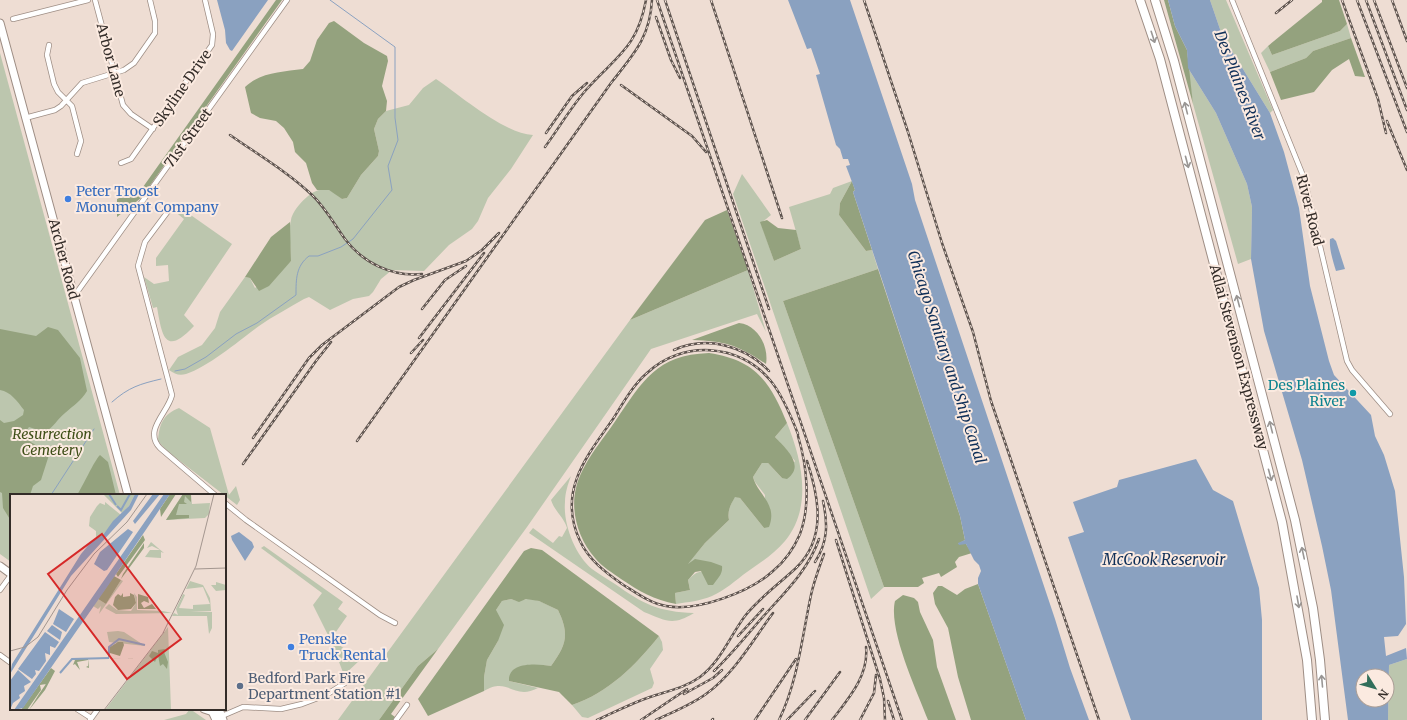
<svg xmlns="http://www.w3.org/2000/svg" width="1407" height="720" font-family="Merriweather,serif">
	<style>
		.green { fill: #bcc6ae }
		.forest { fill: #94a27e }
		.water { fill: #8aa1c0; fill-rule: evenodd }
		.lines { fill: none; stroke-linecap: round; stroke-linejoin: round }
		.stream { stroke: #8aa1c0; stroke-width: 1 }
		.street-casing { stroke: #9e8e85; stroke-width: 6 }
		.secondary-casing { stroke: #9e8e85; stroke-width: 9 }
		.primary-casing { stroke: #9e8e85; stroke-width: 9 }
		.highway-casing { stroke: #9e8e85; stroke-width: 10 }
		.street { stroke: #fff; stroke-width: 4.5 }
		.secondary { stroke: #fff; stroke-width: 7 }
		.primary { stroke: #fff; stroke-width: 7 }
		.highway { stroke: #fff; stroke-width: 8 }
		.rail-casing { stroke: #5e544f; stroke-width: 2.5 }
		.rail { stroke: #fbeae0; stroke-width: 1; stroke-dasharray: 3; stroke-linecap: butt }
		.oneway { stroke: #999694 }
		.shop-dot { fill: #3f7fe0; stroke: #fbeae0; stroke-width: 1.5 }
		.culture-dot { fill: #0f9aa8; stroke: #fbeae0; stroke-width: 1.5 }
		.service-dot { fill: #5c6f8a; stroke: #fbeae0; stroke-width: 1.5 }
		.labels { text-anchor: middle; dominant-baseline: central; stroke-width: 4; stroke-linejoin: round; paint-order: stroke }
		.street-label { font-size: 14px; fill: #332c28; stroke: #fbeae0 }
		.shop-label { font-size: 14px; fill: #366cbe; stroke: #fbeae0; text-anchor: start }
		.culture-label { font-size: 14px; fill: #0d838f; stroke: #fbeae0; text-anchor: end }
		.park-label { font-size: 14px; font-style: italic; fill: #3d4e16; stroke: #fbeae0 }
		.service-label { font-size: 14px; fill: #4e5e75; stroke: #fbeae0; text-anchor: start }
		.water-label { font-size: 15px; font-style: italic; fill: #0f2f58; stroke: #fbeae0 }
		.inset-river { fill: none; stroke: #8aa1c0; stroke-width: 2 }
		.inset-road { fill: none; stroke: #a3968f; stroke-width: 1 }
		.view { fill: #d62828; fill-opacity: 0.15; stroke: #d62828; stroke-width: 2 }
		.inset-edge { fill: none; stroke: #332c28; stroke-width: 2 }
	</style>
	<rect width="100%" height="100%" fill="#eeddd3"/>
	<path class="green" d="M 1210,0 L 1226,0 L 1273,110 L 1270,113 L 1222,35 Z
		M 1347,24 L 1351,38 L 1313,51 L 1306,58 L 1270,72 L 1261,53 L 1268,46 L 1272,55 L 1340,31 Z
		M 0,53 L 120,495 L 11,495 L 11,562 L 0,554 Z
		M 1188,68 L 1216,113 L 1247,184 L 1252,207 L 1251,259 L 1238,264 L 1193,104 Z
		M 436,79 C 461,96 503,133 533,135 L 511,169 L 488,198 L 478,221 L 472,229 L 449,245 L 424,271 L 392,270 L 381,279 L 373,292 L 369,296 L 353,299 L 330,310 L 309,297 L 304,299 C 289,308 273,316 259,326 C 240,340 208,367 186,374 C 179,376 175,374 169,370 L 178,357 L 202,345 L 215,328 L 220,312 L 245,277 L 250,278 L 255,288 L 291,261 C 291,248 288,232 291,220 C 293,208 315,184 329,190 C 333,191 338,196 342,199 L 347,198 L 361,175 L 378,156 L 379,151 L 374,129 L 378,119 L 386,111 L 409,105 L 423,88 Z
		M 742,174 L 771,215 L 761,223 L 774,261 L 801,249 L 789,207 L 830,194 L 833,188 L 852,181 L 840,203 L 839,215 L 866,251 L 872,250 L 878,269 L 783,301 L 884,587 L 871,599 L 733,194 Z
		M 178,208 L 185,211 L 232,244 L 186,312 L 184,315 L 194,326 C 165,357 162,336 157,307 L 153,308 L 144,277 L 154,284 L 169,281 L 168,265 L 156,266 L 156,258 L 184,219 L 173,210 Z
		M 748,270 L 766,332 L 757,314 L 651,349 L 527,527 L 438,649 L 418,666 L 379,720 L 338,720 L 630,320 Z
		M 179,408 L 210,428 L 229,495 L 236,486 L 240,500 L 237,505 L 167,451 L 158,441 C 159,425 163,414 179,408 Z
		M 787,423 C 802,460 813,507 785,541 C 774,554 760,563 747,572 C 736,580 724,591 712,596 C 700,601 688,602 676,604 L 675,593 L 690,590 L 688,580 C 700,567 705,572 720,575 L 686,566 L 705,543 L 729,520 C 727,511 731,504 735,496 L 740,498 L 764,528 L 765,495 L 755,482 L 753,477 L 762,463 L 768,463 L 782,478 L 795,461 L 775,437 Z
		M 571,476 C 568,484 565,493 565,502 C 563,524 575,555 592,569 C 599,574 607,579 615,584 C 643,604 659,612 694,613 C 673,626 666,621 644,612 L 529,533 L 533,528 L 553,543 L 559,536 L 562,537 L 567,528 C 564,517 555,512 551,500 Z
		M 264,546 L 343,602 L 338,609 L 347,616 L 331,639 L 360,660 L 344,675 L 331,641 L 313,605 L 322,593 L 261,548 Z
		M 511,599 C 518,602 520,600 527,599 C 538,598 549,606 558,610 C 570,635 566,645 551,666 L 541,665 L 509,681 L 538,688 C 513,701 509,676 484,691 L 484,677 L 487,660 L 498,641 L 496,610 L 502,601 Z
		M 659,636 L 662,642 L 663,650 L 650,669 L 654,683 L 652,688 L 588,718 L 582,717 L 572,705 C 608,693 636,665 659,636 Z
		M 1407,659 L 1407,720 L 1388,720 L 1389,665 Z
		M 190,709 L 206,720 L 164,720 L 186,714 Z"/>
	<path class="forest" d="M 276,0 L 282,0 L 141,198 L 117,217 L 117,199 L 143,187 Z
		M 1164,0 L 1168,0 L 1175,26 L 1187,50 L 1193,104 Z
		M 1322,0 L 1339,0 L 1347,24 L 1340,31 L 1272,55 L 1268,46 L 1322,2 Z
		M 334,21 L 364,43 L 387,56 L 388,61 L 382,86 L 387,101 L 386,111 L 378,119 L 374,129 L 379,151 L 378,156 L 361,175 L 347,198 L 342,199 L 329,190 L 317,190 L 312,183 L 306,163 L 295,152 L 293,142 L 284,128 L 276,121 L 260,118 L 251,113 L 245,87 C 261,72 282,72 303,69 L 310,61 L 317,40 L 329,23 Z
		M 1351,38 L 1365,77 L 1355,76 L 1349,59 L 1332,70 L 1314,92 L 1281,100 L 1270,72 L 1306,58 L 1313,51 Z
		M 852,181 L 855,190 L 853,192 L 872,250 L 866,251 L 839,215 L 840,203 Z
		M 727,210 L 748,270 L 630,320 L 705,220 Z
		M 767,220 L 778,228 L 796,230 L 801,249 L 774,261 L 760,222 Z
		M 290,222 L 291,261 L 269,286 L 259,291 L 250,278 L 245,277 L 271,237 Z
		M 878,269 L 960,516 L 965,540 L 958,544 L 966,544 L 972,553 L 959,557 L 955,562 L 957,567 L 941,577 L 939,573 L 922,578 L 924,583 L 918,587 L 884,587 L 783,301 Z
		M 739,323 C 758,325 769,347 766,364 C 738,345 725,341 692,340 Z
		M 48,327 L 58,330 L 80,358 L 87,391 C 81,401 74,405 65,413 C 57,419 54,428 44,432 L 29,427 C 17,443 43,444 49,455 L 41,480 L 33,486 L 30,495 L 11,495 L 11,521 L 3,508 L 2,493 L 0,492 L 0,420 L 4,423 L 14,421 L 23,415 L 24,410 C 17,401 11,392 0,390 L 0,329 L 36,336 Z
		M 709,353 C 755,360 770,381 787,423 L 775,437 C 785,448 806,465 787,479 L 782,478 L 768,463 L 762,463 L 753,477 C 758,495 778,504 769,527 L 764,528 L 740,498 L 735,497 C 731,504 727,511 729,520 L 705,543 L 688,564 L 695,559 L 711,562 L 722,566 C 723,574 718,578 713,585 L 708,585 L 701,571 L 695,572 L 688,580 L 690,590 L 675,593 L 676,604 C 654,600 639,591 621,579 C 613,573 602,567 595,558 C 579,540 570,512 576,488 C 582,463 602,441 616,420 C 643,381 656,355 709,353 Z
		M 100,455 L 108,462 L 116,495 L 77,495 C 83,486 94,461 100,455 Z
		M 531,548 L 542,550 L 659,636 C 636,665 608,693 572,705 L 559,692 L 509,681 C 508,661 538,664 551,666 C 566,645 570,635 558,610 L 539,601 L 526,599 L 519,602 L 511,599 L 502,601 L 496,610 L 504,625 L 498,641 L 487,660 L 484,677 L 484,691 L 428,716 L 418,699 L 524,551 Z
		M 978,584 L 1026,720 L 971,720 L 958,677 L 948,628 L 935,604 L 933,593 L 938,586 L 942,586 L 957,595 L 965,589 Z
		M 903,595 L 914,598 L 918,602 L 920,612 L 933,640 L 937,667 L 956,720 L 928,720 C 917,691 888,630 895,601 Z
		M 438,649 L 391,714 L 395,717 L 393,720 L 379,720 L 418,666 Z"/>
	<path class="water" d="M 217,0 L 268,0 L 232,51 L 230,50 L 226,43 L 225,30 Z
		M 788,0 L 850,0 L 912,184 L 915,200 L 1055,619 L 1070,668 L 1089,720 L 1026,720 L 978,584 L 978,578 L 981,571 L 979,565 L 974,560 L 966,544 L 959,545 L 958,543 L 965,540 L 960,516 L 853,192 L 855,190 L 846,166 L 850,165 L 848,159 L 843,159 L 840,149 L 836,145 L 816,75 L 820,74 L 811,48 L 807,49 Z
		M 1168,0 L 1210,0 L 1222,35 L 1270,113 L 1284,152 L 1299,208 L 1310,286 L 1329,361 L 1334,375 L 1371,415 L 1375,436 L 1384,455 L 1395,491 L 1404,577 L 1406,624 L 1398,636 L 1384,637 L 1386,656 L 1406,648 L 1407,659 L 1389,665 L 1388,720 L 1348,720 L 1331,590 L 1322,546 L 1302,460 L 1264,331 L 1251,259 L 1252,207 L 1247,184 L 1216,113 L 1188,68 L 1187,50 L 1175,26 ZM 1363,676 L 1387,676 L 1387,700 L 1363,700 Z
		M 1333,238 L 1336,241 L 1345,269 L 1336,271 C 1333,261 1329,249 1330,239 Z
		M 1196,459 L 1213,490 L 1233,501 L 1259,588 L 1262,620 L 1262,720 L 1131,720 L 1068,537 L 1084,532 L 1073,502 L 1117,487 L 1119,480 Z
		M 239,532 L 252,542 L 254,547 L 245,561 L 232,540 L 231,536 Z"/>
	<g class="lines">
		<path class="stream" d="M 175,371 L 185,369 L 206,357 L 236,334 L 257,323 L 296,295 C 296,279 296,266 309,256 L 318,256 L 341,247 L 353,239 L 392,190 L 388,166 L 398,140 L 395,118 L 395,47 L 330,0
			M 112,402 C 129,387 140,384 161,379
			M 51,495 L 94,429"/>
		<g class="street-casing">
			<path id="street" d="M 95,0 L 123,105 L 131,114 L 153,129
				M 1232,0 L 1304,178 L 1347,361 L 1352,370 L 1390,414
				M 13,19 L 88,0
				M 49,45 L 47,55 L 54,84 L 58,92 L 72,106 L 81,141 L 77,154
				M 25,118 L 55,110 L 61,106 L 82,83 L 124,70 L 134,63 L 155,33 L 155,21 L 150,0
				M 121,163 L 131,159 L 212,45 L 213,34 L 205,0
				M 169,210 L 145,242 L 138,266 L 172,395 C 168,413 143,430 160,448 L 215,495
				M 75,295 L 287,0
				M 225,503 L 246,520 L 380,615 L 395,623
				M 0,590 L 11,575
				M 0,655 L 11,663
				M 77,709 L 91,718
				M 222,716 L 243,707 L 281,709 L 302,704 L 326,695 L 345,683
				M 90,720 L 98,709
				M 396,720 L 407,705"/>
		</g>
		<g class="secondary-casing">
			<path id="secondary" d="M 0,566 L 11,574
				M 204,709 L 216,713"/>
		</g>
		<g class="primary-casing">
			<path id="primary" d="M 0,23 L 128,495
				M 211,709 L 216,720
				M 219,709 L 223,720"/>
		</g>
		<g class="highway-casing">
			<path id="highway" d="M 1140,0 L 1160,59 L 1282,522 L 1307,660 L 1312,720
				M 1155,0 L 1174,61 L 1295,520 L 1313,608 L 1320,660 L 1325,720"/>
		</g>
		<use href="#street" class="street"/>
		<use href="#secondary" class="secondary"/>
		<use href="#primary" class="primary"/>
		<use href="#highway" class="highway"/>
		<g class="rail-casing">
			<path id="rail" d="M 657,0 L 902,720
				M 665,0 L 769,309
				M 711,0 L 782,218
				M 864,0 L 908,132 L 942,243 L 973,332 L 991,401 L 1099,720
				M 1342,0 L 1378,99 L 1386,133
				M 1357,0 L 1407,132
				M 1366,0 L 1407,110
				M 1374,0 L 1407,88
				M 1392,0 L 1407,41
				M 1276,13 L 1292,0
				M 656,17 L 671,60 L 680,78
				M 621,85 L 692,136 L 706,152
				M 1387,121 L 1407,170
				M 546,133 L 572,96 L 587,83
				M 230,135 C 257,154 288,172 312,195 C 325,207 334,224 345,239 C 363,263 392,277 422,274
				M 545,147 C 559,128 571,107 586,90 C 616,56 637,49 646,0
				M 422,309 L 445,280 L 466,266
				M 419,338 L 484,253
				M 674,350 C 707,335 745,346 769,371
				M 411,353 L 423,340
				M 798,434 C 791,416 782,394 770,380 C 739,343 682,340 647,373 C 633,385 623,403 613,419 C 586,457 557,492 580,541 C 589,560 605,572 622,584 C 635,592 651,604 666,606 C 697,612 750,592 773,571 C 784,562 794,548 800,534 C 811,504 807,466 798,436
				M 253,438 L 309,358 L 322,345 L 399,287 L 414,280 L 466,261 L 482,250 L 499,233
				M 357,441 L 611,83 C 633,55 650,38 652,0
				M 243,464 L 316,361 L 331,342
				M 836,540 L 880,679 L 884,698 L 885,720
				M 815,562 C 828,542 828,524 823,501
				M 738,636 L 763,609
				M 714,671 C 731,655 746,636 761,619 C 783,594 808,571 819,539
				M 684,694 L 713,678 L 722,670
				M 888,701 L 894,720
				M 597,720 C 615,712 632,703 650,697 C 668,691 685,688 700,677 C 721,661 730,636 745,616 C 759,598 779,584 796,568 C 827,538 819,497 807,461
				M 641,720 L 687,689
				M 656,720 C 673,712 691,705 706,694 C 734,674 753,640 773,613
				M 712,720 L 713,719
				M 755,720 L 796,659
				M 779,720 C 798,681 802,637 811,595 C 814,581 819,568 824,554
				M 787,720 L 815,691
				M 805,720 L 840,672
				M 832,720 C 848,699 869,676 866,647
				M 860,720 L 874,693 L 876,675"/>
		</g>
		<use href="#rail" class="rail"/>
	</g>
	<defs><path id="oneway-shaft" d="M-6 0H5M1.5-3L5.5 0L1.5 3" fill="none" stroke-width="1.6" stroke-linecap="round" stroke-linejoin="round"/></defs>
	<g class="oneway">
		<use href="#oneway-shaft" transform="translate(1153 37) rotate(72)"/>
		<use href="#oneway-shaft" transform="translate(1186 108) rotate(-104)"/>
		<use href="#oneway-shaft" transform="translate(1187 162) rotate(75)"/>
		<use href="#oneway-shaft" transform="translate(1238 301) rotate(-105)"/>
		<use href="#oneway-shaft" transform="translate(1271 427) rotate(-104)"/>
		<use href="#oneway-shaft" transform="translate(1270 475) rotate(75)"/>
		<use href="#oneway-shaft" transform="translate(1303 553) rotate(-102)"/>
		<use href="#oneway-shaft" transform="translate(1298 602) rotate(80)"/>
		<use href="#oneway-shaft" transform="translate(1322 681) rotate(-95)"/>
	</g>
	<g class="shop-dot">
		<circle cx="68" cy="199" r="4"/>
		<circle cx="291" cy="647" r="4"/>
	</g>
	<circle class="culture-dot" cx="1353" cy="393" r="4"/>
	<circle class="service-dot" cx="240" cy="686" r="4"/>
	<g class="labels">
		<g class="street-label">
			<text transform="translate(111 60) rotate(75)">Arbor Lane</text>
			<text transform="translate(182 88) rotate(-55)">Skyline Drive</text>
			<text transform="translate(188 138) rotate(-54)">71st Street</text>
			<text transform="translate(1310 210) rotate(76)">River Road</text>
			<text transform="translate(64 259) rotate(75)">Archer Road</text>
			<text transform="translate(1239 357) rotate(75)">Adlai Stevenson Expressway</text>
		</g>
		<g class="shop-label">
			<text x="76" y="191">Peter Troost<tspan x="76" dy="16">Monument Company</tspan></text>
			<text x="299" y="639">Penske<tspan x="299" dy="16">Truck Rental</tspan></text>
		</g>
		<g class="culture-label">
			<text x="1345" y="385">Des Plaines<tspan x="1345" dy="16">River</tspan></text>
		</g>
		<g class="park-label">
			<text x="52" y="434">Resurrection<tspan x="52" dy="16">Cemetery</tspan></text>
		</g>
		<g class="service-label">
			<text x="248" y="678">Bedford Park Fire<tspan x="248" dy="16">Department Station #1</tspan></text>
		</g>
		<g class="water-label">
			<text transform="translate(1240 85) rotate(69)">Des Plaines River</text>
			<text transform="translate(947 357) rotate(72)">Chicago Sanitary and Ship Canal</text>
			<text x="1164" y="559">McCook Reservoir</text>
		</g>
	</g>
	<g transform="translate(10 494)">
		<rect width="216" height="216" fill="#eeddd3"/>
		<path d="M 125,0 L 119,12 L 112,19 L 94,1 ZM 173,0 L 181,0 L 182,10 L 200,9 L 199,20 L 195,24 L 156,26 ZM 95,8 L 111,21 L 89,45 L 86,43 L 86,37 L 79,32 L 80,23 L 87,12 L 90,9 L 95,11 ZM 141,48 L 154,59 L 151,58 L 151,64 L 135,63 L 140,56 L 150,56 L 142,52 L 137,54 ZM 111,86 L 113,87 L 89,120 L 91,112 L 88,115 L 83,112 L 88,105 L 96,110 ZM 180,87 L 193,91 L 200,104 L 201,117 L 180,117 L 202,118 L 202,134 L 199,140 L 197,122 L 162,122 L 164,119 L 168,121 L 166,115 L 173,100 L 175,101 L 169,114 L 183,115 L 183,111 L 200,110 L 193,93 L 176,95 ZM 206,88 L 216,91 L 216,96 L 206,97 L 201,91 L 206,91 ZM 124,99 L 127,103 L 127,116 L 153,117 L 162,119 L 106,120 L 95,114 L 99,110 L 107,116 L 121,117 L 126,109 ZM 158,133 L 161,216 L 95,216 ZM 108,137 L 114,138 L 135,152 L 99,148 L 97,138 Z" fill="#bcc6ae"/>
		<path d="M 160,0 L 166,0 L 151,23 L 150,15 ZM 173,0 L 181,0 L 181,8 L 175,2 L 174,8 L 177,10 L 169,10 L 166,21 L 179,21 L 179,24 L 156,26 ZM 133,41 L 135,46 L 108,83 L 106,80 ZM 134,49 L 134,54 L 111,85 L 113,80 ZM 104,82 L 111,86 L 96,110 L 88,105 ZM 113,99 L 113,103 L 120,102 L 120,99 L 124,101 L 126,109 L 121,115 L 108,116 L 103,111 L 105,103 L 108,100 L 111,102 ZM 128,100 L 138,103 L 139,109 L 134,107 L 131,109 L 134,114 L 142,110 L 146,115 L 128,115 ZM 108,148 L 113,148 L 114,151 L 110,162 L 100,159 L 100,153 ZM 155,155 L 154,158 L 158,168 L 157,175 L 153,170 L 150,172 L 148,161 L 145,168 L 139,162 L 142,157 L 148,159 L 148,156 ZM 123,164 L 78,165 L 79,174 L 76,173 L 78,172 L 78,166 L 67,168 L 70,176 L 65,170 L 63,171 L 65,166 L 60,165 L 124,164 L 127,164 ZM 41,174 L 45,177 L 36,190 L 30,191 L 31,196 L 17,216 L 11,216 ZM 45,177 L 35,196 L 19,216 L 29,200 Z" fill="#94a27e"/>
		<path d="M 125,0 L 129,0 L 121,16 L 61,82 L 0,180 L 2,170 L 71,60 L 81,48 L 93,41 L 103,27 L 119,12 ZM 143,0 L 150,0 L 125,30 L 123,27 ZM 154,0 L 160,0 L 104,83 L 13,214 L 4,216 ZM 118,35 L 123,38 L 97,76 L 94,77 L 84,70 L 90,58 ZM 49,115 L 64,125 L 56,138 L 43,130 ZM 42,131 L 52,138 L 50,146 L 37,137 ZM 35,138 L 49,148 L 45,154 L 40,152 L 40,161 L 35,159 L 36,167 L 29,177 L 25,176 L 26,180 L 22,185 L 8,175 ZM 8,176 L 21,188 L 14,192 L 15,197 L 9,201 L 10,204 L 3,209 L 0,216 L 0,187 Z" fill="#8aa1c0"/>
		<path class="inset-river" d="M 99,0 L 106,11M 107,12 L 111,16 L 120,0M 99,163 L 99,153 L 109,145 L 135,151M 50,179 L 62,165 L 99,164"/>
		<path class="inset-road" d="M 185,75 L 216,74M 153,139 L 186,72 L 204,0M 0,157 L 15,153 L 28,143 L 57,96 L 84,60 L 117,28 L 137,0M 94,216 L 154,138"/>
		<path class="view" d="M 92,40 L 171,145 L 117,185 L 38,80 Z"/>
		<rect width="216" height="216" class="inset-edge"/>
	</g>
	<g transform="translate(1375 688) rotate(127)"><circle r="19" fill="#fbeae0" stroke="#ab9e96"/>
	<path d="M0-3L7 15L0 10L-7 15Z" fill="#316e5a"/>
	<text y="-6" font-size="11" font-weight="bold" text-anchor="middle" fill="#332c28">N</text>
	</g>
</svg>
